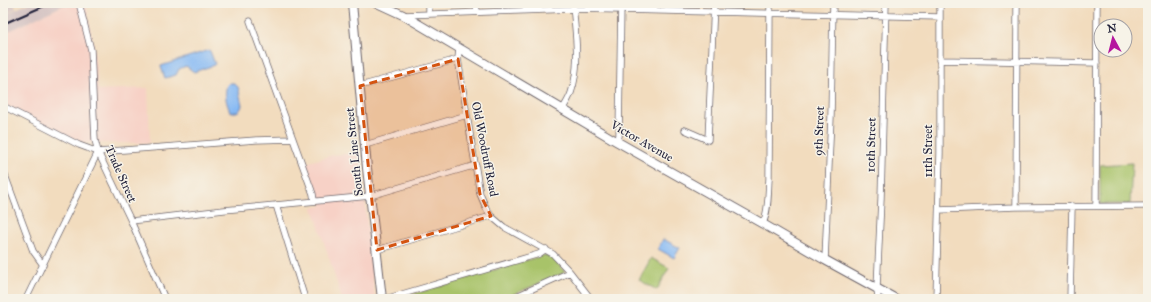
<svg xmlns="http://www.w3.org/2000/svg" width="1151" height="302" font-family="'IM FELL Great Primer',serif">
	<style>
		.built { fill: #f7d1c6 }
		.industrial { fill: #d2bfbf }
		.green { fill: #a8c369; stroke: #657252 }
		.water { fill: #86b9f4; stroke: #546e98 }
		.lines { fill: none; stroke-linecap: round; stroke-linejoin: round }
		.street-casing { stroke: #6b6369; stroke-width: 7 }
		.secondary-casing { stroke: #6b6369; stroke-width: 10 }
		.street { stroke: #fff; stroke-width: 5.5 }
		.secondary { stroke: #fff; stroke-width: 8 }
		.rail { stroke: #22223b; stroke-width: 2 }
		.marked { fill: #d45411; fill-opacity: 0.2; stroke: #d45411; stroke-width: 3; stroke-dasharray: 8 5; stroke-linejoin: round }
		.labels { text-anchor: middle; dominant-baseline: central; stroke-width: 3; stroke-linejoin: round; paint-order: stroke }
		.street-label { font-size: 12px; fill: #22223b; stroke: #f7f3e8 }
	</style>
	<rect width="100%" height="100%" fill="#f7f3e8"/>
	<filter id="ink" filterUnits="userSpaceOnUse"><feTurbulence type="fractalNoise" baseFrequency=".025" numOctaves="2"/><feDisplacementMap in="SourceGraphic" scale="8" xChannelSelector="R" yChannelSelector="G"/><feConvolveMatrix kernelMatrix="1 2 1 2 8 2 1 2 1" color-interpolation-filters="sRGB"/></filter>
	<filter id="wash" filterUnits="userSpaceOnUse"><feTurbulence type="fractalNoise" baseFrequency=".012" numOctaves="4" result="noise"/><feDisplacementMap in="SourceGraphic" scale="16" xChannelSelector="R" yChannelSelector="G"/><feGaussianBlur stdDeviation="0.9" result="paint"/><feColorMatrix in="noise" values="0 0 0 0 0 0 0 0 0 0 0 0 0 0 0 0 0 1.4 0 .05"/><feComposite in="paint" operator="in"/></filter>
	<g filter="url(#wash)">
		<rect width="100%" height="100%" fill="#f2dcbe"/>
		<path class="built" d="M 68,3 L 86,3 L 94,50 L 98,90 L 148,88 L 150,143 L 83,143 L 3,104 L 3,34 Z
			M 360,153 L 375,299 L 342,299 L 313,208 L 322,206 L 306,163 L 333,155 Z"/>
		<path class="industrial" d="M 3,3 L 13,3 L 16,8 L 3,15 Z
			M 29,3 L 68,3 L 3,34 L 3,15 Z"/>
		<path class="green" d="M 1132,163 L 1130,204 L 1100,204 L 1100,165 Z
			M 544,255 L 552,258 L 564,270 L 564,273 L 502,299 L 397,299 Z
			M 651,258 L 669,268 L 657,290 L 639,280 Z"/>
		<path class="water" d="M 209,50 L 210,51 L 215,64 L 214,65 L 194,72 L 186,66 L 179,69 L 176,75 L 165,78 L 161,67 L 161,66 Z
			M 229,83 L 234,83 L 238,87 L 242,105 C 241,111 236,114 230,111 C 226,103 224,93 227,85 Z
			M 663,239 L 680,248 L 674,258 L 658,249 Z"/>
	</g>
	<g filter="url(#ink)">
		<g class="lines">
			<g class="street-casing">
				<path id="street" d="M 79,3 L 91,50 L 95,140 L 98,152 L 131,221 L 165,299
					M 429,3 L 429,14
					M 476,3 L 477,12
					M 404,15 L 574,9 L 940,17
					M 250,21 L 313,194 L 314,201
					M 459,49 L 458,59 L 467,115 L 480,194 L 486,208 L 491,216 L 504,227 L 553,254 L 570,272 L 591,299
					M 939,60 L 1097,63
					M 360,86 L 458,59
					M 3,106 L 79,145 L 98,152 L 256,140 L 293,139
					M 562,110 C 565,105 569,99 571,93 C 581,65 575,33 573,3
					M 685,130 L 708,140 L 714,3
					M 616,141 L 619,136 L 621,3
					M 365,145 L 467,115
					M 3,170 L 33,251 L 43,265
					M 276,205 L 305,299
					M 1096,206 L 1097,3
					M 1016,207 L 1017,3
					M 939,210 L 1016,207 L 1148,206
					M 131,221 L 224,210 L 370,196 L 476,165
					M 763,224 C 769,210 768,193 769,179 L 770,3
					M 377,250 L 491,216
					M 825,260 L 831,117 L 833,3
					M 26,299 L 98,152
					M 385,299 L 539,254 L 546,249
					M 510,299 L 570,272
					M 878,299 L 877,288 L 881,199 L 886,3
					M 936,299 L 940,153 L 940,3
					M 1070,299 L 1072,206"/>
			</g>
			<g class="secondary-casing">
				<path id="secondary" d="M 352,3 L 367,168 L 382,299
					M 377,3 L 403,15 L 616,141 L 763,224 L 825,260 L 896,299"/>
			</g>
			<use href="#street" class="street"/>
			<use href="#secondary" class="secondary"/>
			<path class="rail" d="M 3,24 L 51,3"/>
		</g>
	</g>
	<path class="marked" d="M 458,59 L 480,194 L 491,216 L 377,250 L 360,86 Z"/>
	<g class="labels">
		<g class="street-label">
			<text transform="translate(819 131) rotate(-88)">9th Street</text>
			<text transform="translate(642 141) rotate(30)">Victor Avenue</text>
			<text transform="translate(871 145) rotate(-89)">10th Street</text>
			<text transform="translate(485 149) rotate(79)">Old Woodruff Road</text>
			<text transform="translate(928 151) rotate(-90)">11th Street</text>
			<text transform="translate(354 152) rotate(-96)">South Line Street</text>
			<text transform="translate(121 174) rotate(66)">Trade Street</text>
		</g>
	</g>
	<rect width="1151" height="302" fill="none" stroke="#f7f3e8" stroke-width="16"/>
	<g transform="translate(1113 38) rotate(353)"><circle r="19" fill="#f7f3e8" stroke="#a29fa3"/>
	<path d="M0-3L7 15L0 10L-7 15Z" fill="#b5179e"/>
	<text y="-6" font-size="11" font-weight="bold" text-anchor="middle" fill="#22223b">N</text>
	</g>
</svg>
